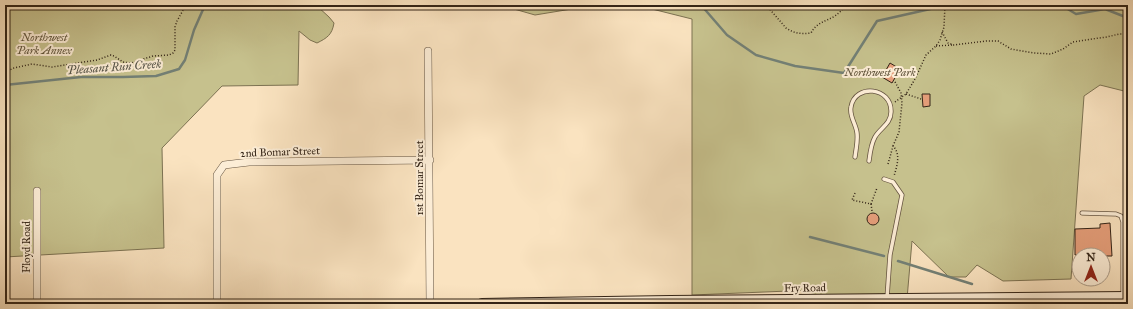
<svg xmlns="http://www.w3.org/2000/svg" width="1133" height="309" font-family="'IM FELL Great Primer',serif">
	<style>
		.green { fill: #c6c18d; stroke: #7c7252 }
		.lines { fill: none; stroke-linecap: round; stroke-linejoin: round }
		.stream { stroke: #738076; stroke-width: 2.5 }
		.building { fill: #e59e7a; stroke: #332417 }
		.lane-casing { stroke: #655441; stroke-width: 5 }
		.street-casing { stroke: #655441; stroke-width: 8 }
		.secondary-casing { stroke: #332417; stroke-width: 12 }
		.path { stroke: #332417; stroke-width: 1.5; stroke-dasharray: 1 2; stroke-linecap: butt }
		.lane { stroke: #fcedd6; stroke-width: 3.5 }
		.street { stroke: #fcedd6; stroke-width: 7 }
		.secondary { stroke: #fcedd6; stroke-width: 10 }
		.labels { text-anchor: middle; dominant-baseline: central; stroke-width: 4; stroke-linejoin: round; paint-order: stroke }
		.park-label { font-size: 11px; font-style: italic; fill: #5f533a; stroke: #fcedd6 }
		.street-label { font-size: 11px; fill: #332417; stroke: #fcedd6 }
		.water-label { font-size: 12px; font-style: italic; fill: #535246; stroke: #fcedd6 }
	</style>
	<rect width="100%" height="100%" fill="#fae3c0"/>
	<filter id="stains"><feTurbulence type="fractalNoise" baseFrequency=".005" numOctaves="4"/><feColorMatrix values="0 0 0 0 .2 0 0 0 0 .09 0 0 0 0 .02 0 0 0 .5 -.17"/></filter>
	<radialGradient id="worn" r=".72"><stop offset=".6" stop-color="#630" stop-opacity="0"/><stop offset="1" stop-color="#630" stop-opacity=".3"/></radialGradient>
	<path class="green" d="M 5,5 L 318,5 L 317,6 L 329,17 L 334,23 C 332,35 327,38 317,43 L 310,40 L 299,31 L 298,85 L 222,86 L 162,148 L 164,248 L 5,257 Z
		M 448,5 L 596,5 L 535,15 L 500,5 L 478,6 Z
		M 636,5 L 1128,5 L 1128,92 L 1100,85 L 1084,96 L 1071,279 L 1003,281 L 977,265 L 966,277 L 949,277 L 912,241 L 907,299 L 813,300 L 813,290 L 692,295 L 692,19 Z"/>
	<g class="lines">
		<path class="stream" d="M 701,5 L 727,35 L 756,55 L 795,66 L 844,73 L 877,21 L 948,5
			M 1061,5 L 1076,14 L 1105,9 L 1128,18
			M 5,85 L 81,77 L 123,77 L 156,76 L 179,69 L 185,60 L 194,30 L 205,5
			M 810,237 L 884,256
			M 898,261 L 972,284"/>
	</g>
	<path class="building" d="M 890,63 L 900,69 L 892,83 L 882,77 Z
		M 922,94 L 930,94 L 930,106 L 923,107 Z
		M867 219a6 6 0 1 1 12 0a6 6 0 1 1-12 0Z
		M 1110,223 L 1112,256 L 1103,256 L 1103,255 L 1075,255 L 1075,229 L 1100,228 L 1100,224 Z"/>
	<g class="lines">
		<g class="lane-casing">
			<path id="lane" d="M 855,157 C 856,149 858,141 857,133 C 856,124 849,116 851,107 C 855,83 892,87 891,112 C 891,124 880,128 875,137 C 871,144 870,153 869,161
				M 884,179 L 893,182 L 902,195 L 890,255 L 887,298
				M 1082,213 L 1116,214 L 1121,216 L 1123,222 L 1123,296"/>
		</g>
		<g class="street-casing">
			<path id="street" d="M 428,51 L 430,304
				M 37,304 L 37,191
				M 217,304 L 217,175 L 224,165 L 249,162 L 430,160"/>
		</g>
		<g class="secondary-casing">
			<path id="secondary" d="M 482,304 L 670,301 L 1128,297"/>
		</g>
		<path class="path" d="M 766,5 L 786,28 C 795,34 802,34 811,33 C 817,22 825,22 835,16 C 839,13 843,9 847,5
			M 942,32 L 948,43 L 954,45 L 986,41 L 998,41 L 1011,49 L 1034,53 L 1051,54 L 1063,49 L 1073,42 L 1092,39 L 1107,37 L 1119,34 L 1128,34
			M 936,46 L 952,45
			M 5,72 L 14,68 L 32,64 L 52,67 L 97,60 L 111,55 L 114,56 L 123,62 L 131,63 L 153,56 L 169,55 L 173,53 L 175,50 L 175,27 L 177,21 L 186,5
			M 906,94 L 921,99
			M 895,102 L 906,94 L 915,79 L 926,55 L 936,46 L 940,40 L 944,27 L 945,5
			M 893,146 L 899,132 L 902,103 L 901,93 L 894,80
			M 888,164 L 893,146 C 901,154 897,166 894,176
			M 855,193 L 852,200 L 871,204 L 877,188
			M 871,204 L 872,211"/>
		<use href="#lane" class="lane"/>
		<use href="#street" class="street"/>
		<use href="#secondary" class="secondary"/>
	</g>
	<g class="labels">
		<g class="park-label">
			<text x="44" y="37">Northwest<tspan x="44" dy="13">Park Annex</tspan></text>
			<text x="880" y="72">Northwest Park</text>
		</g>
		<g class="street-label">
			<text transform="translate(280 152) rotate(-2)">2nd Bomar Street</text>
			<text transform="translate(419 178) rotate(-90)">1st Bomar Street</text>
			<text transform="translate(26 247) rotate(-90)">Floyd Road</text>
			<text transform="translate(805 288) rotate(-1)">Fry Road</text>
		</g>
		<g class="water-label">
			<text transform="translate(114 67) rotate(-4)">Pleasant Run Creek</text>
		</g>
	</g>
	<rect width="1133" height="309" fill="none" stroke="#fae3c0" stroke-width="20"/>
	<rect x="6" y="6" width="1121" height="297" fill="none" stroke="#332417" stroke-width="2"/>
	<rect x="10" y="10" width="1113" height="289" fill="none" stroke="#332417"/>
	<g transform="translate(1091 267)"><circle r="19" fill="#fcedd6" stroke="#ac9d8a"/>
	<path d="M0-3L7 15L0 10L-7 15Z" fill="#8f2418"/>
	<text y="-6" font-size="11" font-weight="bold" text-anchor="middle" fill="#332417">N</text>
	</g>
	<rect width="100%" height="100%" filter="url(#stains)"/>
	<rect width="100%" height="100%" fill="url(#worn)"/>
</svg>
